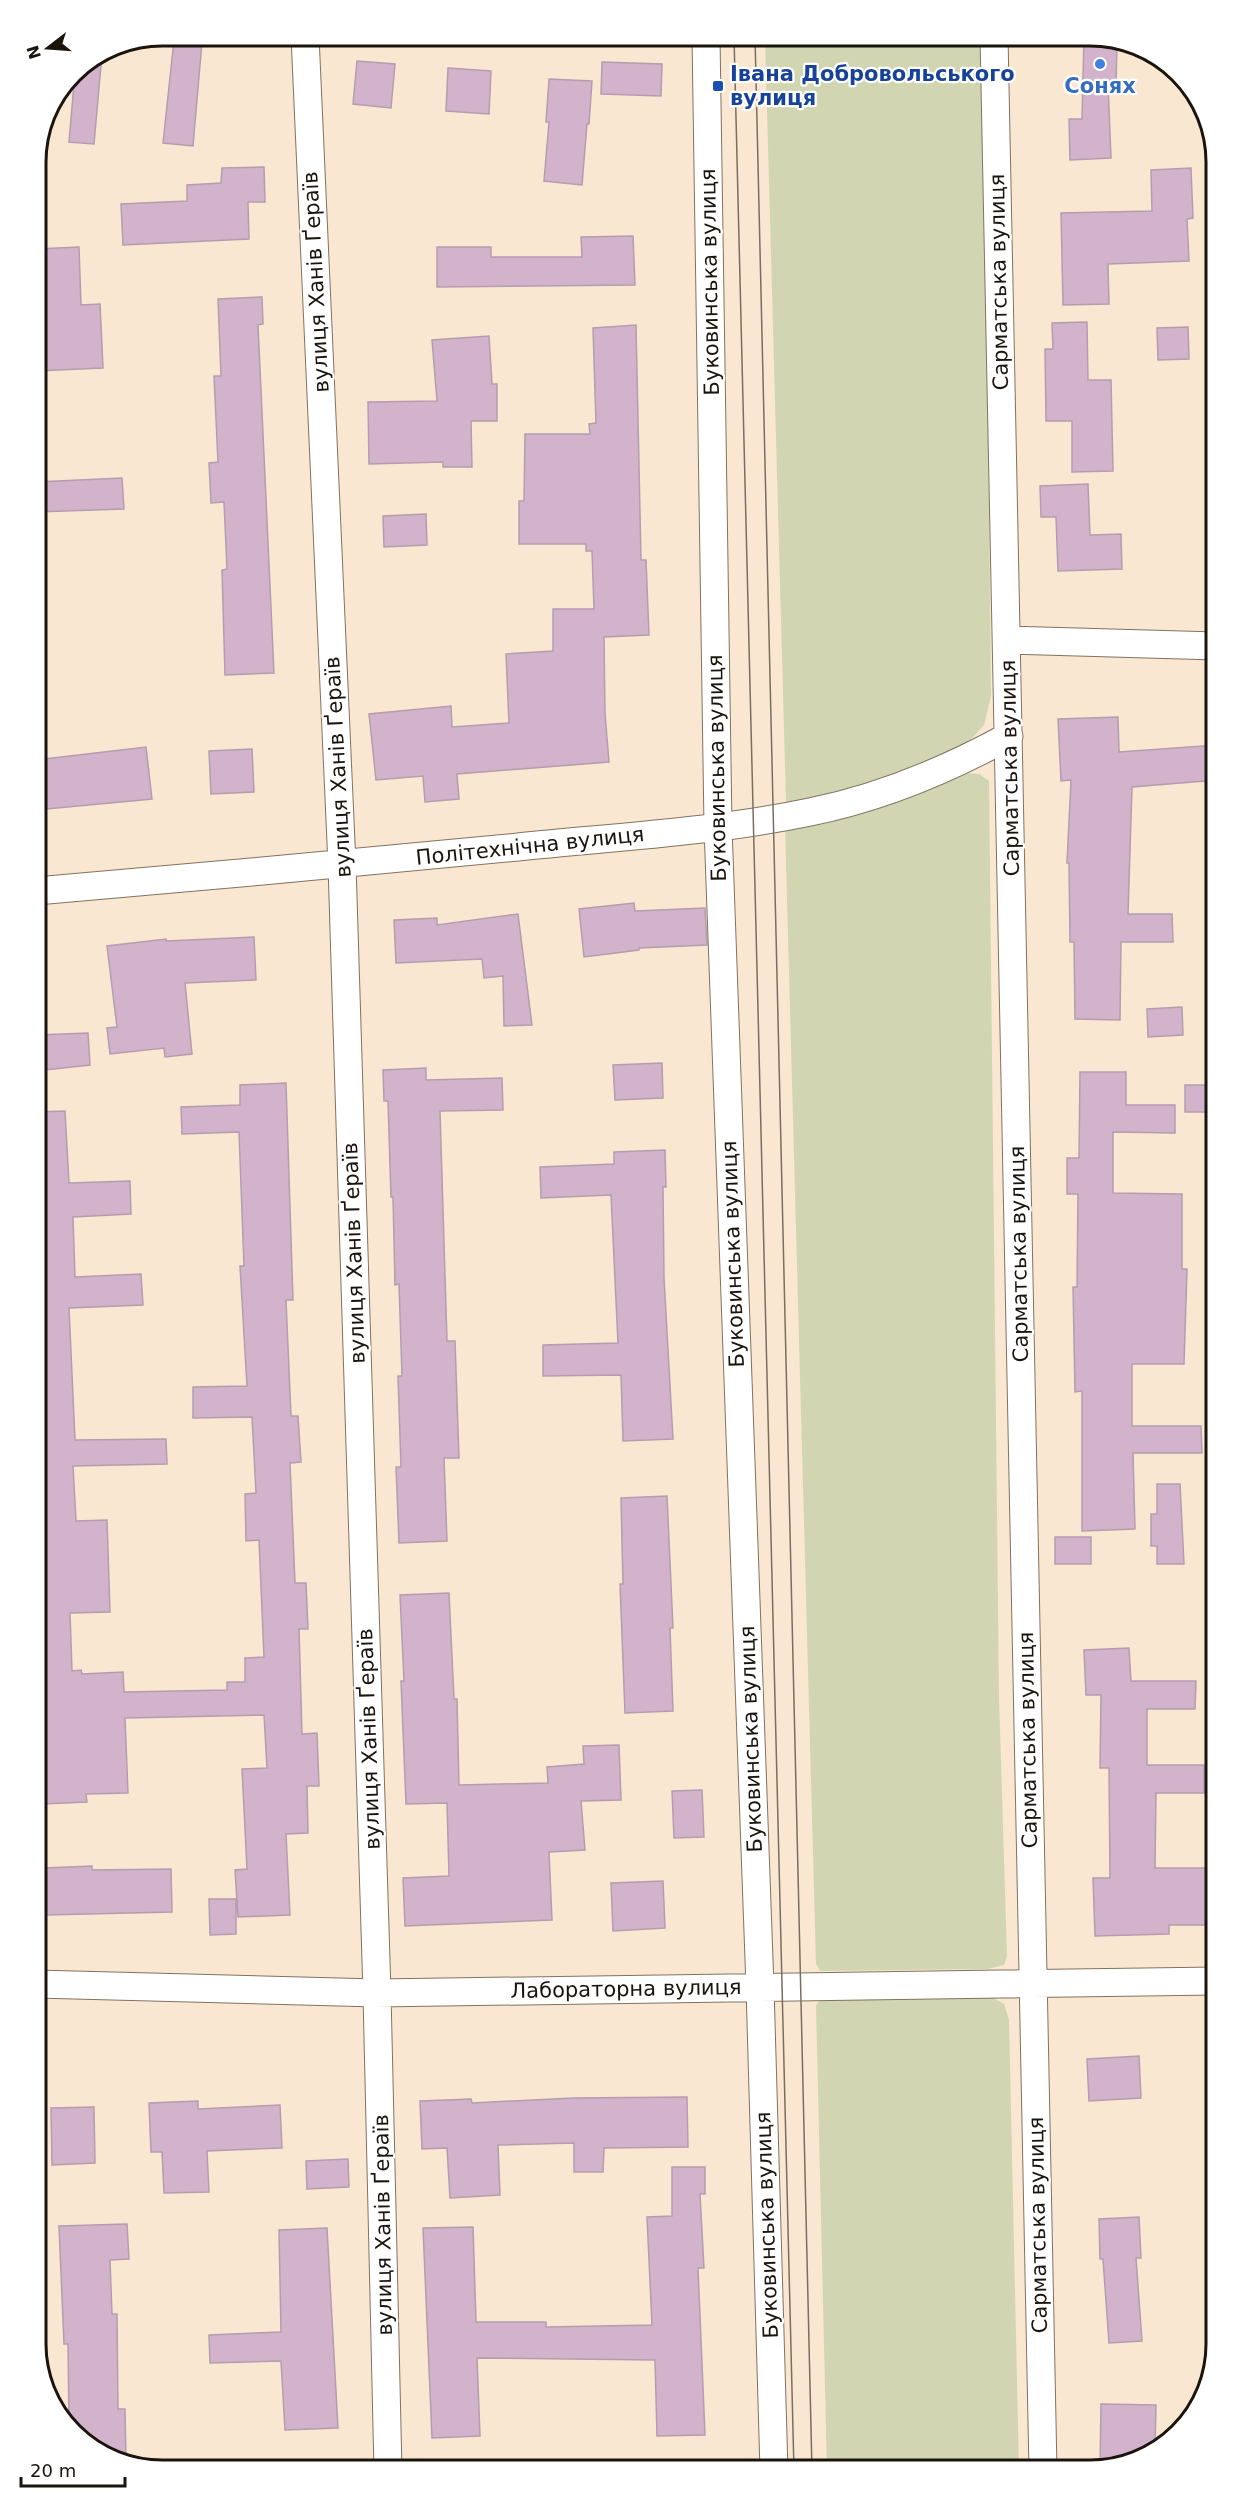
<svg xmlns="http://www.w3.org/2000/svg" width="1253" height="2507" font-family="'DejaVu Sans',sans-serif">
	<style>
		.green { fill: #d1d5b1 }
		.building { fill: #d3b2cc; stroke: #b39eae; stroke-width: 1.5 }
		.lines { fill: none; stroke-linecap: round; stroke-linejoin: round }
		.minor-casing { stroke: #827260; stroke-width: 29 }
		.minor { stroke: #fff; stroke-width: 27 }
		.tram { stroke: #796e61; stroke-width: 1.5 }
		.shop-dot { fill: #3f7fe0; stroke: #fff; stroke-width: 2 }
		.transit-dot { fill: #1a4fb4; stroke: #fff; stroke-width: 2 }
		.labels { text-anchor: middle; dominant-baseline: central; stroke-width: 4.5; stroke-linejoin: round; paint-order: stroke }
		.transit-label { font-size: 21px; font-weight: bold; fill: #164399; stroke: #fff; text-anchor: start }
		.shop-label { font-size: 21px; font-weight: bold; fill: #366cbe; stroke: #fff }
		.street-label { font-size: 21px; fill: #1a140d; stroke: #fff }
		.rim { fill: none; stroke: #1a140d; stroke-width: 3 }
	</style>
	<rect width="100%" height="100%" fill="#f9e7d2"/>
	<path class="green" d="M 765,36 L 984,36 L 991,696 L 984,725 L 963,748 L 877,783 L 810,799 L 786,802 Z
		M 964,773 L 979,774 L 989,781 L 999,1697 L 1007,1956 L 1004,1965 L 988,1969 L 820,1971 L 816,1964 L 785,825 Z
		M 988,1995 L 1004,2004 L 1009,2020 L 1019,2471 L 827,2471 L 816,2006 L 820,1999 Z"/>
	<path class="building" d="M 1084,36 L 1099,36 L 1107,39 L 1107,45 L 1117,45 L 1116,83 L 1108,83 L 1111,158 L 1070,160 L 1069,119 L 1082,119 Z
		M 174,40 L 202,42 L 193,146 L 163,143 Z
		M 102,54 L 94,144 L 69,142 L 75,72 Z
		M 357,61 L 395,64 L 391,108 L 353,104 Z
		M 602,62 L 662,64 L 661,96 L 601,94 Z
		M 448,68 L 491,71 L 489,114 L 446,111 Z
		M 549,79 L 592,81 L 589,124 L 587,124 L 582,185 L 544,181 L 549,122 L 546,122 Z
		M 264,167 L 265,202 L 248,202 L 249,239 L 123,245 L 121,204 L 187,201 L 187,185 L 221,183 L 222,168 Z
		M 1191,168 L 1193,218 L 1187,219 L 1189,261 L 1108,264 L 1109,304 L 1063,305 L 1061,213 L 1152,211 L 1151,170 Z
		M 633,236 L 635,285 L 437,287 L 437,247 L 491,247 L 491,257 L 582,257 L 581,237 Z
		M 79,247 L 81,305 L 100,304 L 103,368 L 36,371 L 36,249 Z
		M 262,297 L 263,324 L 258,325 L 274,673 L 225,675 L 222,570 L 227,569 L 224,502 L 211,503 L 209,463 L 218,462 L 214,376 L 221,376 L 218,299 Z
		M 1087,322 L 1088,380 L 1111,380 L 1113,471 L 1072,472 L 1072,421 L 1046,421 L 1045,349 L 1053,349 L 1052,323 Z
		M 636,325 L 641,560 L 646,560 L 649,635 L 604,637 L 605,714 L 609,762 L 457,774 L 459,799 L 425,802 L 423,776 L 376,780 L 369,714 L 451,706 L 452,727 L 509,723 L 506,654 L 553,651 L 553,609 L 594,609 L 592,551 L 586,551 L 586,544 L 519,544 L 519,501 L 524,501 L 525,434 L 590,434 L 589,424 L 596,423 L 593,328 Z
		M 1188,327 L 1189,359 L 1158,360 L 1157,328 Z
		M 489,336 L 492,384 L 497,384 L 497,421 L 471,421 L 472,467 L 443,467 L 443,462 L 369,464 L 368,402 L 437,401 L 432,340 Z
		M 122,478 L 124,509 L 36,512 L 36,482 Z
		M 1088,484 L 1090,535 L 1121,534 L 1122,569 L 1058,571 L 1056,517 L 1041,517 L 1040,486 Z
		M 426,514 L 427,545 L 384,547 L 383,516 Z
		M 1118,717 L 1119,752 L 1217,745 L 1217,780 L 1132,787 L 1128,914 L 1172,914 L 1173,942 L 1121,942 L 1120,1020 L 1075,1019 L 1074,942 L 1070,942 L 1069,863 L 1067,863 L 1071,780 L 1061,781 L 1058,719 Z
		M 146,747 L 152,799 L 36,810 L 36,760 Z
		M 252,749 L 254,792 L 211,794 L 209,751 Z
		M 634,903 L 635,911 L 705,908 L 707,945 L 639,948 L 639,950 L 584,957 L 579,909 Z
		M 518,914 L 532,1025 L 504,1026 L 503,976 L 484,978 L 482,959 L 396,963 L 394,920 L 437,918 L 437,925 Z
		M 254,937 L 256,980 L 185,983 L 192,1054 L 165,1057 L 164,1048 L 110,1054 L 107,1028 L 117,1027 L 107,946 L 166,939 L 166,941 Z
		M 1182,1007 L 1183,1035 L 1148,1037 L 1147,1009 Z
		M 88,1033 L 90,1065 L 36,1071 L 36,1035 Z
		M 662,1063 L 663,1098 L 615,1100 L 613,1065 Z
		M 426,1068 L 426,1080 L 502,1078 L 503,1110 L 440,1111 L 447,1341 L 455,1341 L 459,1458 L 444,1458 L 447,1541 L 399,1543 L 396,1467 L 401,1467 L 398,1376 L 402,1376 L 399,1284 L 395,1285 L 393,1197 L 391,1197 L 388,1101 L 384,1101 L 383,1070 Z
		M 1080,1072 L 1126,1072 L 1126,1105 L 1175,1105 L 1175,1133 L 1113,1132 L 1113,1193 L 1182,1194 L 1182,1269 L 1187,1269 L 1184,1364 L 1132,1364 L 1132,1426 L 1201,1426 L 1202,1453 L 1133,1453 L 1135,1529 L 1082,1531 L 1082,1391 L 1075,1392 L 1073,1287 L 1077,1287 L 1078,1194 L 1067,1194 L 1067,1158 L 1079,1158 Z
		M 286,1083 L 293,1300 L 286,1300 L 291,1416 L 298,1416 L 301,1462 L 290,1463 L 295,1583 L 306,1583 L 308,1629 L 299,1629 L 302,1734 L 317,1733 L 319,1786 L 307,1786 L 308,1833 L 286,1834 L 290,1915 L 238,1917 L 235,1870 L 247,1869 L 242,1769 L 267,1768 L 264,1715 L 125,1718 L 128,1793 L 86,1794 L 87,1802 L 42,1804 L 39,1715 L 36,1715 L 36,1112 L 65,1111 L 69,1183 L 130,1181 L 131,1214 L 73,1217 L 75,1277 L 141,1274 L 143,1305 L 69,1308 L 75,1440 L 166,1439 L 167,1464 L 73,1466 L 76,1521 L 107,1520 L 110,1612 L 70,1613 L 72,1671 L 81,1670 L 82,1674 L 123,1672 L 124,1692 L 227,1690 L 227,1682 L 245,1682 L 245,1658 L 264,1657 L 259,1540 L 246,1541 L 245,1494 L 256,1493 L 252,1417 L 193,1418 L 193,1387 L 247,1386 L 240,1266 L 244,1266 L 239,1132 L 182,1134 L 181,1107 L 240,1105 L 240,1085 Z
		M 1185,1085 L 1217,1085 L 1217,1112 L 1185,1112 Z
		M 665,1150 L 666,1187 L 663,1187 L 664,1278 L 673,1439 L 623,1441 L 621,1375 L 543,1376 L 543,1345 L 618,1343 L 611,1195 L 541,1198 L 540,1167 L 614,1164 L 614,1152 Z
		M 1157,1484 L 1180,1484 L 1184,1564 L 1157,1564 L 1157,1546 L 1151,1546 L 1151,1514 L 1157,1514 Z
		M 667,1496 L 673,1628 L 670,1628 L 673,1711 L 625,1713 L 620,1584 L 623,1584 L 621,1498 Z
		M 1055,1537 L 1091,1537 L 1091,1564 L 1055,1564 Z
		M 449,1593 L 454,1699 L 457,1699 L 459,1785 L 548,1783 L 547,1767 L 584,1764 L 583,1746 L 619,1745 L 621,1800 L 581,1801 L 585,1850 L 549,1852 L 552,1920 L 405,1926 L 403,1878 L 449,1876 L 447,1803 L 406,1804 L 401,1681 L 404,1681 L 400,1595 Z
		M 1129,1648 L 1131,1681 L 1196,1681 L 1195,1709 L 1147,1709 L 1147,1765 L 1204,1765 L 1204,1793 L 1156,1793 L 1155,1868 L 1217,1868 L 1217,1925 L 1169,1925 L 1169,1934 L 1095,1936 L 1093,1878 L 1110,1878 L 1109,1768 L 1100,1768 L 1101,1695 L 1086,1695 L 1084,1650 Z
		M 702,1790 L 704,1837 L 674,1838 L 672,1791 Z
		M 92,1866 L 92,1870 L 171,1869 L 172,1912 L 46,1915 L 44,1868 Z
		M 663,1881 L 665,1928 L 613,1931 L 611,1883 Z
		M 209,1899 L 236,1899 L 236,1934 L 210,1935 Z
		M 1139,2056 L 1141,2098 L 1089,2101 L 1087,2059 Z
		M 687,2097 L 688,2147 L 604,2148 L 603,2172 L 574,2172 L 574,2143 L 498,2145 L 500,2195 L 450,2198 L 447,2148 L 422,2149 L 420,2101 L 471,2099 L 472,2103 L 573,2098 Z
		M 198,2101 L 198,2109 L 280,2105 L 282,2148 L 207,2151 L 209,2192 L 164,2193 L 162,2152 L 151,2152 L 149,2103 Z
		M 94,2107 L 95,2163 L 52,2165 L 51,2108 Z
		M 348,2159 L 349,2187 L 307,2189 L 306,2161 Z
		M 672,2167 L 705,2167 L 705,2194 L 700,2194 L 704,2268 L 698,2268 L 705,2435 L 657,2436 L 655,2360 L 477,2358 L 480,2436 L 432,2438 L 423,2228 L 473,2227 L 476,2322 L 546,2322 L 546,2327 L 652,2325 L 647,2217 L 672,2216 Z
		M 1139,2217 L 1141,2258 L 1136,2258 L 1142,2341 L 1109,2343 L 1103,2259 L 1100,2259 L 1099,2219 Z
		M 127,2224 L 129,2259 L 110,2260 L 112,2314 L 117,2314 L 118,2409 L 125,2409 L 126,2461 L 92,2449 L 69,2422 L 68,2344 L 64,2344 L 59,2226 Z
		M 327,2228 L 338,2428 L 285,2430 L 281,2361 L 210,2363 L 209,2335 L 281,2332 L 279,2230 Z
		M 1101,2404 L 1156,2405 L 1155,2448 L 1139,2462 L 1100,2469 Z"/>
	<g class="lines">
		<g class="minor-casing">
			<path id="minor" d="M 305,36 L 342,865 L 377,1993 L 388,2471
				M 706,36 L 718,827 L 760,1987 L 774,2471
				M 994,36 L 1043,2471
				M 1007,640 L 1217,646
				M 36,891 C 197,877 357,863 518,847 C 615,837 714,832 810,812 C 880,798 947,770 1009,736
				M 36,1984 L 377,1993 L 1217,1981"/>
		</g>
		<use href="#minor" class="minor"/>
		<path class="tram" d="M 734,36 L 794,2471
			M 755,36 L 812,2471"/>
	</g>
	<circle class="shop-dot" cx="1100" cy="64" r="6"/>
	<rect class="transit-dot" x="712" y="80" width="12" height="12" rx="3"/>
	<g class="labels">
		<g class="transit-label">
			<text x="730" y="74">Івана Добровольського<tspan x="730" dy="24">вулиця</tspan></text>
		</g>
		<g class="shop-label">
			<text x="1100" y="86">Сонях</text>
		</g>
		<g class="street-label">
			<text transform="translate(316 282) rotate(-93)">вулиця Ханів Ґераїв</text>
			<text transform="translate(710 282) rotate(-91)">Буковинська вулиця</text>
			<text transform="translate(999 282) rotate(-91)">Сарматська вулиця</text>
			<text transform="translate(338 767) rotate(-93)">вулиця Ханів Ґераїв</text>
			<text transform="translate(717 768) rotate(-91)">Буковинська вулиця</text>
			<text transform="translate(1010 768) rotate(-91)">Сарматська вулиця</text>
			<text transform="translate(530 846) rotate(-6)">Політехнічна вулиця</text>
			<text transform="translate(354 1253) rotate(-92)">вулиця Ханів Ґераїв</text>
			<text transform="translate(733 1254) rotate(-92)">Буковинська вулиця</text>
			<text transform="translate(1019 1254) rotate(-91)">Сарматська вулиця</text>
			<text transform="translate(369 1739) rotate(-92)">вулиця Ханів Ґераїв</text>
			<text transform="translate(751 1739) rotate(-92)">Буковинська вулиця</text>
			<text transform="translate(1028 1740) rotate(-91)">Сарматська вулиця</text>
			<text transform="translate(626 1989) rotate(-1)">Лабораторна вулиця</text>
			<text transform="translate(383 2225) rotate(-91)">вулиця Ханів Ґераїв</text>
			<text transform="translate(767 2225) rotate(-92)">Буковинська вулиця</text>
			<text transform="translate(1038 2225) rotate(-91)">Сарматська вулиця</text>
		</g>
	</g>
	<path d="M0 0H1253V2507H0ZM162 46H1090A116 116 0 0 1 1206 162V2344A116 116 0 0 1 1090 2460H162A116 116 0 0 1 46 2344V162A116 116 0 0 1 162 46Z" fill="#fff" fill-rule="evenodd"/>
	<path class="rim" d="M162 46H1090A116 116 0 0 1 1206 162V2344A116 116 0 0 1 1090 2460H162A116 116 0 0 1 46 2344V162A116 116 0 0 1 162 46Z"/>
	<g transform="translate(48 48) rotate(253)" stroke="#ffffff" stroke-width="4.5" paint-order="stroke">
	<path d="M0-4.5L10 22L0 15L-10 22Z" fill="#1a140d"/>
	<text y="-9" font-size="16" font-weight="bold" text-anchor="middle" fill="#1a140d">N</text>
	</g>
	<path d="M21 2477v9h104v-9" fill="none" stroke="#1a140d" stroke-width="3"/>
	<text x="30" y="2477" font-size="18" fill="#1a140d" stroke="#ffffff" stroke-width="4.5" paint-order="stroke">20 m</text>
</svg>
